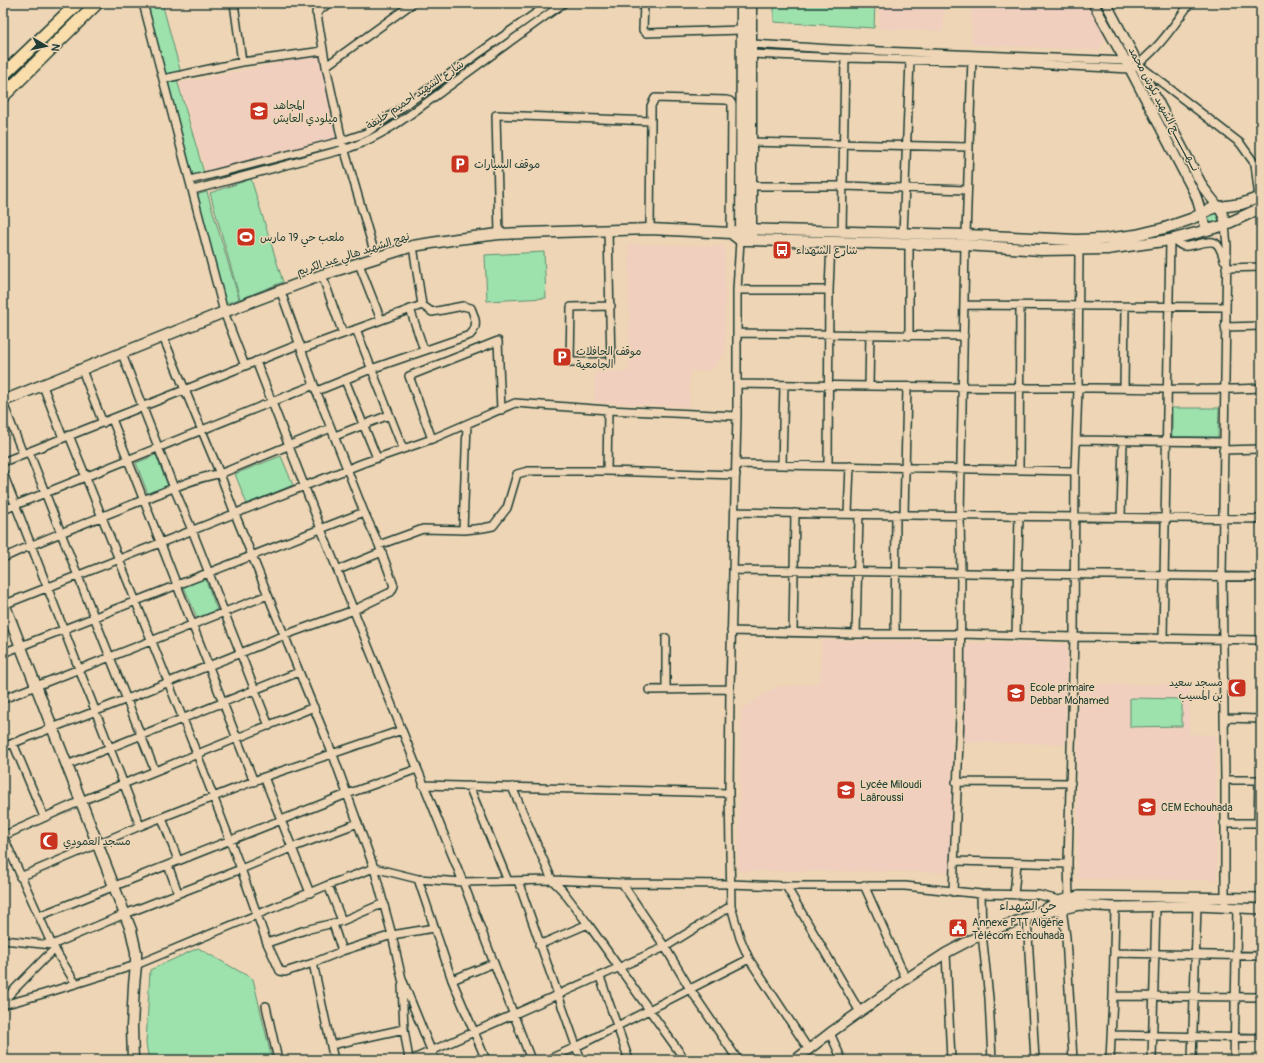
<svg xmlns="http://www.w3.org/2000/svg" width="1264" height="1063" font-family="Pangolin,'Playpen Sans Arabic',sans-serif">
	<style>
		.built { fill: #f1cfbe }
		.green { fill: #9de1ad; stroke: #5e8f70 }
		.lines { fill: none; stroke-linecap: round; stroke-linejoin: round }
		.minor-casing { stroke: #1f3d34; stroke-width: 10 }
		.tertiary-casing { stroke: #1f3d34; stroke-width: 12 }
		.secondary-casing { stroke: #1f3d34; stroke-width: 13 }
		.trunk-casing { stroke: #1f3d34; stroke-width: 15 }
		.minor { stroke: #edd5b5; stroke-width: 7 }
		.tertiary { stroke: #edd5b5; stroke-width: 9 }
		.secondary { stroke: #edd5b5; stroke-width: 10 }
		.trunk { stroke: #f9ddab; stroke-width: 12 }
		.labels { text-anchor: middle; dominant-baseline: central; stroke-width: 3; stroke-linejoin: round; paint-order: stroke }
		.street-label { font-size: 11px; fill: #1f3d34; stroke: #edd5b5 }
		.poi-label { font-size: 11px; fill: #1f3d34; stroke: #edd5b5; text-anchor: start }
		.neighbourhood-label { font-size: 12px; fill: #1f3d34; stroke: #edd5b5 }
	</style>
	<rect width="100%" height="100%" fill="#edd5b5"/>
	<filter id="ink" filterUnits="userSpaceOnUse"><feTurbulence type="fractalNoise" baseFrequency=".025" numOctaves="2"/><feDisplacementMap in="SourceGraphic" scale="8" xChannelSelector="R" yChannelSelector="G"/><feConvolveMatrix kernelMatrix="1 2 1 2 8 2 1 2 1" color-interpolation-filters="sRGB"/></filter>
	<g filter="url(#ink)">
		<path class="built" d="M 880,3 L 944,3 L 943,31 L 879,29 Z
			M 971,3 L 1089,3 L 1107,37 L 1099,50 L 972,45 Z
			M 319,55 L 336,138 L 206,172 L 179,83 Z
			M 629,244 L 725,246 L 725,353 L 711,371 L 690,371 L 689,407 L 594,402 L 595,372 L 629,371 Z
			M 822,640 L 954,642 L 950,872 L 738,871 L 741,709 L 778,686 L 795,686 L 820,682 Z
			M 966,643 L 1067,644 L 1065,744 L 964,742 Z
			M 1078,684 L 1190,684 L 1189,734 L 1215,735 L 1217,880 L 1077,879 Z"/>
		<path class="green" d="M 146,3 L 162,3 L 181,73 L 165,77 Z
			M 774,3 L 875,3 L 874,28 L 774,22 Z
			M 177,80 L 204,173 L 191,177 L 165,84 Z
			M 251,179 L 283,282 L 240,299 L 210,193 Z
			M 207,192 L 239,299 L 225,304 L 196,195 Z
			M 1219,211 L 1221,223 L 1210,226 L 1205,216 Z
			M 544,252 L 546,298 L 487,301 L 485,255 Z
			M 1172,408 L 1219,408 L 1218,437 L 1172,437 Z
			M 156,455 L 168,486 L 148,494 L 136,463 Z
			M 281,456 L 293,485 L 247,504 L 235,474 Z
			M 205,578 L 217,610 L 197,618 L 184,587 Z
			M 1130,698 L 1182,699 L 1182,726 L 1130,727 Z
			M 198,948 L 253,979 L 272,1060 L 149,1060 L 146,1044 L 150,970 Z"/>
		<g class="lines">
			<g class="minor-casing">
				<path id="minor" d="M 143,3 L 224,312 L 245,366
					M 234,3 L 242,62
					M 315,3 L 326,66 L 342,141 L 376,258
					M 644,3 L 643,30 L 646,33 L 742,30
					M 316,13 L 329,3
					M 751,44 L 832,49 L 1126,61 L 1130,60
					M 751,54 L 845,58 L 972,61 L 1130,69 C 1153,57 1175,24 1190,3
					M 1139,65 L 1240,143 L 1255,164 L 1259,198
					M 326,66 L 413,3
					M 163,79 L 242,62 L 323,51
					M 651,121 L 651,106 L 655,98 L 726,100 L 730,101 L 732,104 L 731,233
					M 751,142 L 969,147
					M 190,180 L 342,141 L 366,133 L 550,3
					M 752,186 L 843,186 L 967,190
					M 193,190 L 349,148 C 384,136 415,111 445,89 C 485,60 524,31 564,3
					M 608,230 L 611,362 L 570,362 L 571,307 L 611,306
					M 842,232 L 845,58
					M 499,234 L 496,115 L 651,121 L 650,229
					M 903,234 L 910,60
					M 966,235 L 972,58
					M 1173,239 C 1176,241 1180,246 1184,246 C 1187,247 1191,245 1194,245 C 1214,240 1218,238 1224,260
					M 740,240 L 737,290 L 737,416 L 730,689 L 729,793 L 731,906 L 740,938 L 749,959 L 809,1050
					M 359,264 L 381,320
					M 1226,268 L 1261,267
					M 322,275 L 343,334
					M 737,290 L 829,290
					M 965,305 L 1225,307
					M 410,309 L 424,350
					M 1225,327 L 1261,326
					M 356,329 L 403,449
					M 737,333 L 964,336
					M 909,336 L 909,244
					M 163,337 L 220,474 L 235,514 L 333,755 L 374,868 L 392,935 L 342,951 L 313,963 L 334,1060
					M 302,349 L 422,305
					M 122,354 L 174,488 L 192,530 L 269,726
					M 256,361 L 321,529 L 463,882 L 531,1060
					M 82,370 L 103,423
					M 345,380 L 377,458
					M 737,384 C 856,386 975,388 1094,388 C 1150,388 1206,391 1261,388
					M 43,386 L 63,438
					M 869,386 L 870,335
					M 1124,388 L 1125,307
					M 317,391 L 371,369 L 470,335 C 479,326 475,318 471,308 L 463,306 L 432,312 L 422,305 L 413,246
					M 3,403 L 23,454
					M 112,419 L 254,782
					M 69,435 L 197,754 L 241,869 L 267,943 L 280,971 L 285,972 L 313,963
					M 335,436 L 389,415
					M 432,439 L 409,376 L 498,341 L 501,410
					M 1076,440 L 1223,442
					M 1223,450 L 1261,449
					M 29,452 L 155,771
					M 3,462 L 300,344
					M 736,464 L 1075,471
					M 782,465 L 784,385
					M 828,466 L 829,290 L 831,242
					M 1019,470 L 1020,306
					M 607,471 L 608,410
					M 3,473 L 140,826
					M 3,510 L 314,385
					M 735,512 L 820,514 L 1261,519
					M 848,514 L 850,466
					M 904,515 L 907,387
					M 1121,517 L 1123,441
					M 463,530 L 467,424
					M 379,545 L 423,529 L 465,530 L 483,528 L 493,526 L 507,508 L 517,474 L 528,471 L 607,471 L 736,475
					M 3,558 C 50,536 99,518 148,498 C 169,490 199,476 220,474 L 331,428
					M 338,570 L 382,552
					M 733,570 L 1261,577
					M 3,605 L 363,463 L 432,439 L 515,403 L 608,410 L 737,416
					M 731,631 L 856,634 L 961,634 L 1074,637 L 1261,640
					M 793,632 L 795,513
					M 856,634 L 859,514
					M 895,634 L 896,514
					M 1016,636 L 1019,516
					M 1163,639 L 1170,240
					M 3,653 L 364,512
					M 649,690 L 730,689
					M 666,690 L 666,638
					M 3,699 L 268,595
					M 1224,718 L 1261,719
					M 13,743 L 44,817
					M 3,747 L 127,699 L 285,635 L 354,610 L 391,592 L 394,586 L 379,545 L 364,512 L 314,385 L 281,292
					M 67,765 L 299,672
					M 264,777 L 310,893
					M 1225,780 L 1261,780
					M 956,782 L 1071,783
					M 423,785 L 729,793
					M 469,786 L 508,881
					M 512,787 L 552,880 L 562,890 L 588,924 L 685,1060
					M 162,818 L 178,860
					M 1224,823 L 1261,823
					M 1258,823 L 1259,780
					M 3,836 L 81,801 L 314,707
					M 3,836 L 52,945 L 76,984
					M 954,861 L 1068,864
					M 168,865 L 178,893
					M 20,877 L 140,826 L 264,777 L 402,730
					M 418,879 L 452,980 L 486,1060
					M 518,881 L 581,1060
					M 622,883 L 665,947 L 690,989 L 738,1060
					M 328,885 L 342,921
					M 864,885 L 906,979
					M 786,886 L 860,1012
					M 953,892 L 960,715 L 961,573 L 960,516 L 965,245
					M 981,894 L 982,934 L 989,998 L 992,1060
					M 1014,895 L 1017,863
					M 1069,898 L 1068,864 L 1074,637 L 1075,471 L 1078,388 L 1079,250
					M 1225,907 L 1225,780 L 1222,577 L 1227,246 L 1225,225
					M 1062,909 L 1066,937 L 1073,1060
					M 39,916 L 347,794 L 417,769
					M 1027,917 L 1035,1060
					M 333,924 L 342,951
					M 434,928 L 392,935 L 402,979 L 435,1060
					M 3,940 L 52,945 L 125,914 L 241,869 L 291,848 L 358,823
					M 267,943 L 305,930 L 342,921 L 384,903
					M 539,945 L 588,924
					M 946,953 L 951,1060
					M 1115,953 L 1261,956
					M 600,977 L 629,1060
					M 452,980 L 494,963
					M 402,985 L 404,1029 L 409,1060
					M 1113,996 L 1261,997
					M 3,1001 L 46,957 L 55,949
					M 3,1005 L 43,994 L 136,965 L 328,885 L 374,868 L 418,879 L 463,882 L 552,880 L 622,883 L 730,884 L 786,886 L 905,886 L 981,894 L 1039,895 L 1063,901
					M 266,1006 L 278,1060
					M 830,1033 L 842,1060
					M 1112,1035 L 1261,1038
					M 331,1045 L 404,1029
					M 411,1060 L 665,947 L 731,906
					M 547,1060 L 576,1047 L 749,959
					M 1110,1060 L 1113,996 L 1115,907
					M 1152,1060 L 1156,906
					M 1192,1060 L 1197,906
					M 1234,1060 L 1237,908"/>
			</g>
			<g class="tertiary-casing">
				<path id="tertiary" d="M 1093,3 L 1130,69 L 1195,194 C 1200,205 1201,219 1208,230
					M 1106,3 L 1203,187 C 1210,198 1226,212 1225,225
					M 1044,913 L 1080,905 L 1115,907 L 1197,906 L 1261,909
					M 795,1060 L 830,1033 L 906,979 L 946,953 L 982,934 L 1033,915 L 1062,900 L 1079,896 L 1261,898"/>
			</g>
			<g class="secondary-casing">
				<path id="secondary" d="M 751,3 L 751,236
					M 731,233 L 740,240 L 751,240 L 965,245 L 1041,250 L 1107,249 L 1170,240 L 1222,226 L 1261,208
					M 741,235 L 742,3
					M 3,401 L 224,312 L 322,275 L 413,246 L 457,239 L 499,234 L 650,229 L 731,233 L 742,229 L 966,235 L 1077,240 L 1105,239 L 1136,235 L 1165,228 L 1191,219 L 1213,208 L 1241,204 L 1261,197
					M 3,601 L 131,930 L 136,952 L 136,965 L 134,985 L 132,1027 L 133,1060"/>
			</g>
			<g class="trunk-casing">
				<path id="trunk" d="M 3,75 L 78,3
					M 3,96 L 97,3"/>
			</g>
			<use href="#minor" class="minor"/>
			<use href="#tertiary" class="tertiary"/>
			<use href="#secondary" class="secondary"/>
			<use href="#trunk" class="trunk"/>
		</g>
	</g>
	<defs>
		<g id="school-square" transform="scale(1)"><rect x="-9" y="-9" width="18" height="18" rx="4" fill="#c8321e" stroke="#edd5b5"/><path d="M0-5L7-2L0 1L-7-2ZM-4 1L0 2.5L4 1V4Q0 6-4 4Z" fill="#fff"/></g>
		<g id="parking-square" transform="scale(1)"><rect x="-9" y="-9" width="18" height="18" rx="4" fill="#c8321e" stroke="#edd5b5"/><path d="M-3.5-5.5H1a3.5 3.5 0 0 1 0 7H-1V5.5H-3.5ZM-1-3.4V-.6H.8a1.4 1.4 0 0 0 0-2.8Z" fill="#fff"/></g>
		<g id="stadium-square" transform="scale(1)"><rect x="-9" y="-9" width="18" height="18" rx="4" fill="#c8321e" stroke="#edd5b5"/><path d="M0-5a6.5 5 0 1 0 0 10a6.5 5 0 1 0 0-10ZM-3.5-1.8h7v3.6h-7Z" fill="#fff"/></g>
		<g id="bus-square" transform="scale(1)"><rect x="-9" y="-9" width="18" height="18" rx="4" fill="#c8321e" stroke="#edd5b5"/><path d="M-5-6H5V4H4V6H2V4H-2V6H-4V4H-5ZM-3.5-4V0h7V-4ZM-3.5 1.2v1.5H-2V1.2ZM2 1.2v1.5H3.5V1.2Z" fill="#fff"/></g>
		<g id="mosque-square" transform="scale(1)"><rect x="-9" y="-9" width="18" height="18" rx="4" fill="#c8321e" stroke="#edd5b5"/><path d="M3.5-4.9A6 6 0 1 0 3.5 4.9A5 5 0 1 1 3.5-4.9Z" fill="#fff"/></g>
		<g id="civic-square" transform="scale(1)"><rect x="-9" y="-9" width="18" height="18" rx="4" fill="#c8321e" stroke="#edd5b5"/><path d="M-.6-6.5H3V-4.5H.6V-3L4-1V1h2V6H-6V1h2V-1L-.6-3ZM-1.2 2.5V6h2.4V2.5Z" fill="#fff"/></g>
	</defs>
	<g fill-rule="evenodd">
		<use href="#school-square" x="259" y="111"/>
		<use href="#parking-square" x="460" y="164"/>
		<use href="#stadium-square" x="246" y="237"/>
		<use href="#bus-square" x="782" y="250"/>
		<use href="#parking-square" x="562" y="357"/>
		<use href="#mosque-square" x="1237" y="688"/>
		<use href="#school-square" x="1016" y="693"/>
		<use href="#school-square" x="846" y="790"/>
		<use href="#school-square" x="1147" y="807"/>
		<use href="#mosque-square" x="49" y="841"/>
		<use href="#civic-square" x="958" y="928"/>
	</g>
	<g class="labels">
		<g class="street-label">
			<text transform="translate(415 95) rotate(-34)">شارع الشهيد احميم خليفة</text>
			<text transform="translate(1164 109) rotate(62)">نـــهـــــــــــج الشهيد بكوش محمد</text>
			<text transform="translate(353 254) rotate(-18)">نهج الشهيد هالي عبد الكريم</text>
		</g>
		<g class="poi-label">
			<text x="273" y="105">المجاهد<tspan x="273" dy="13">ميلودي العايش</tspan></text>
			<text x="474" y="164">موقف السيارات</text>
			<text x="260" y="237">ملعب حي 19 مارس</text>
			<text x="796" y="250">شارع الشهداء</text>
			<text x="576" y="351">موقف الحافلات<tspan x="576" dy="13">الجامعية</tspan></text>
			<text x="1223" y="682" text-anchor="end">مسجد سعيد<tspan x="1223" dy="13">بن المسيب</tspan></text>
			<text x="1030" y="687">Ecole primaire<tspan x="1030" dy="13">Debbar Mohamed</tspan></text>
			<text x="860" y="784">Lycée Miloudi<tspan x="860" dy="13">Laâroussi</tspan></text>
			<text x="1161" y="807">CEM Echouhada</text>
			<text x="63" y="841">مسجد العمودي</text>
			<text x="972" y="922">Annexe PTT Algérie<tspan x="972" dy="13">Télécom Echouhada</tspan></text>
		</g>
		<g class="neighbourhood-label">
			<text x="1028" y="906">حي الشهداء</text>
		</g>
	</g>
	<rect width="1264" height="1063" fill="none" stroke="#edd5b5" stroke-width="16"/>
	<rect x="8" y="8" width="1248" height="1047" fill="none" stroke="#1f3d34" stroke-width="1.5" filter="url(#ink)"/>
	<g transform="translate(46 46) rotate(99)" stroke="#edd5b5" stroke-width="3" paint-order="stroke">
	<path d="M0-3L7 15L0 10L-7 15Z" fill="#1f3d34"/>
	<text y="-6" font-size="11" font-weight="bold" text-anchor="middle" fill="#1f3d34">N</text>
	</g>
</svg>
